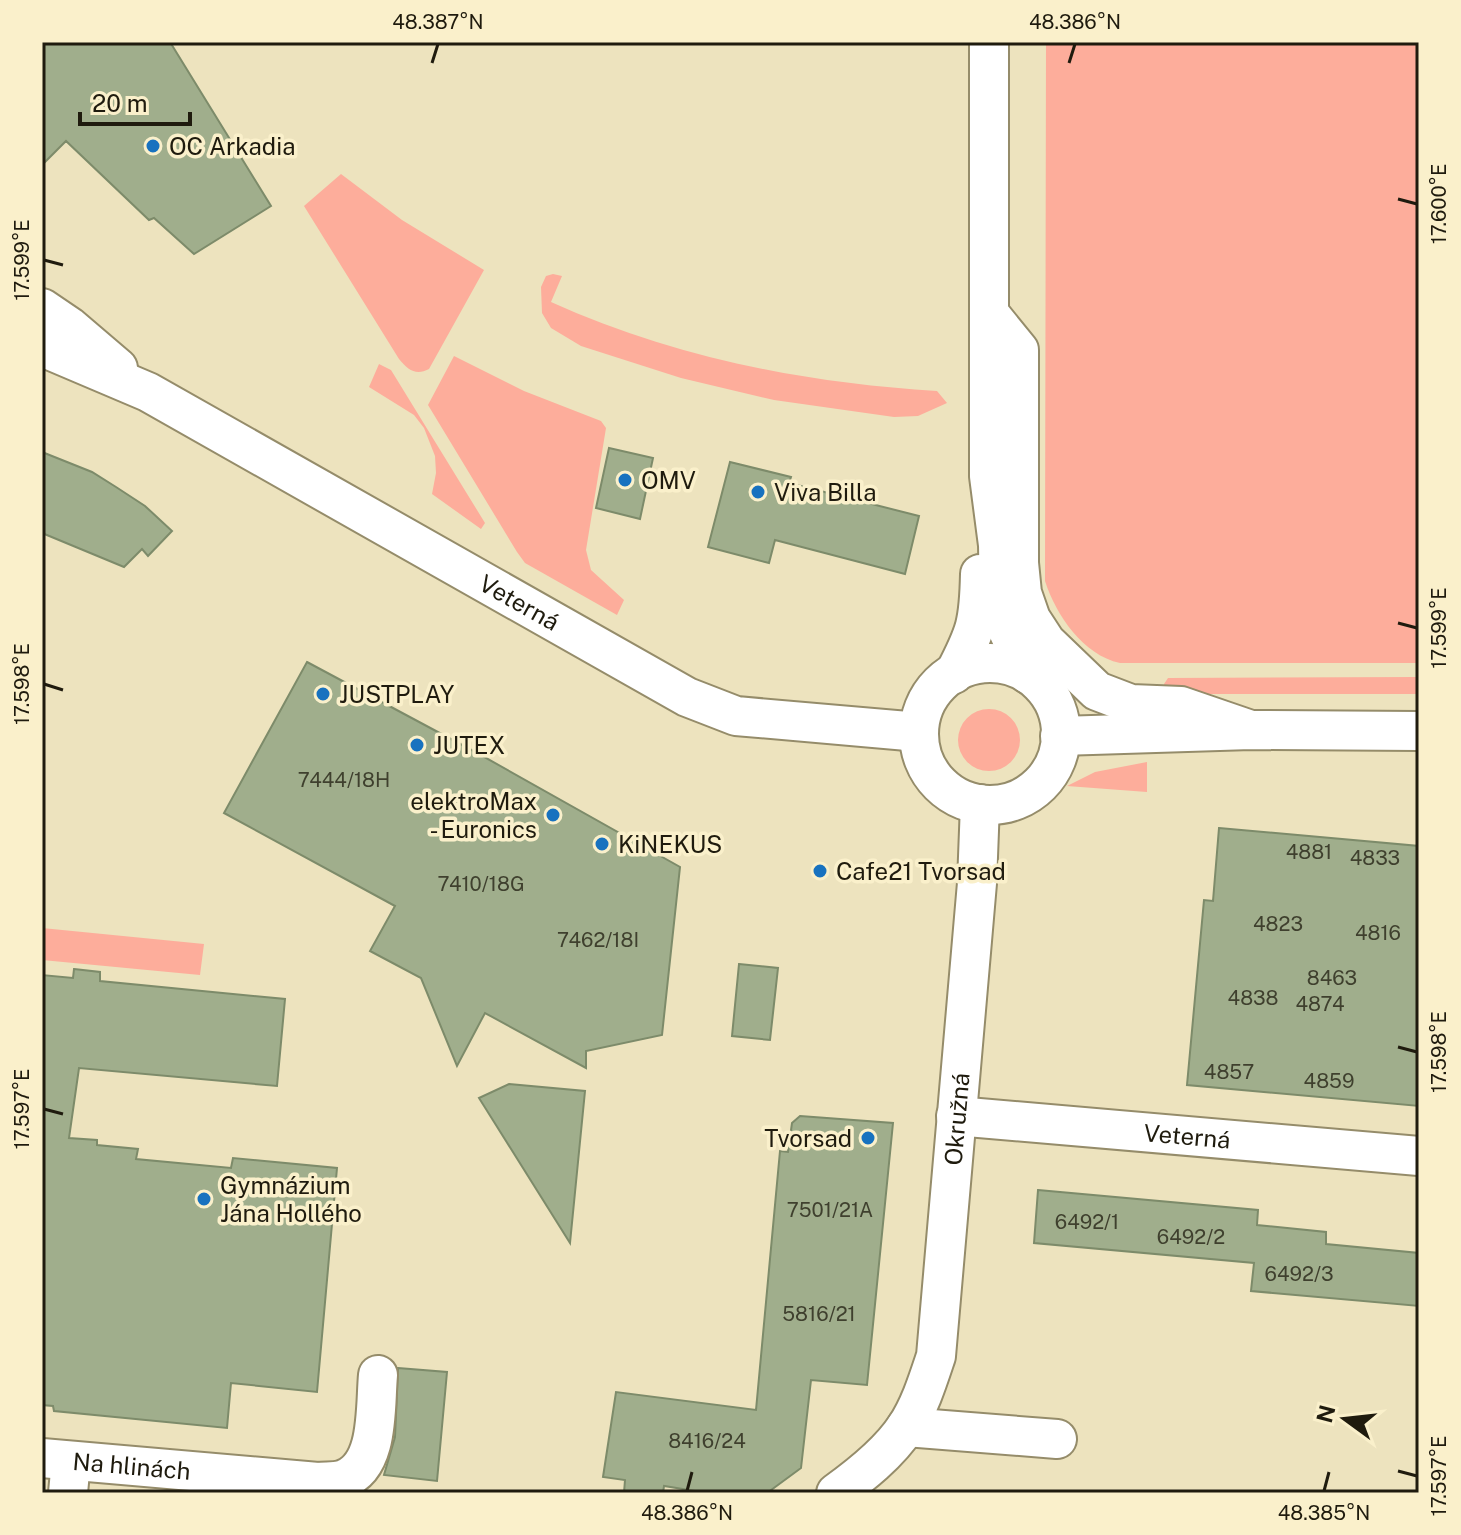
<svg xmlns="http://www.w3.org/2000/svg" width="1461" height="1535" font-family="'Public Sans',sans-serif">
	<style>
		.green { fill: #fdad9b }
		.building { fill: #a0ae8c; stroke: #7d8b6a; stroke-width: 2 }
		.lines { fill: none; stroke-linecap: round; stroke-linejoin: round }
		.minor-casing { stroke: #958c6a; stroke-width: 42 }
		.minor { stroke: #fff; stroke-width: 38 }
		.ticks { fill: none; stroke: #1f1b0e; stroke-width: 3 }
		.poi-dot { fill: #1872bf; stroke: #faf0cb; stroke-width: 3 }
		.labels { text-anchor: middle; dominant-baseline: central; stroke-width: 7; stroke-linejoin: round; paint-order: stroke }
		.number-label { font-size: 20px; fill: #3f402e }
		.poi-label { font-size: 24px; fill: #1f1b0e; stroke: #faf0cb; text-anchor: start }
		.street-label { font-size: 24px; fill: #1f1b0e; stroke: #faf0cb }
		.neatline { fill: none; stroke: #1f1b0e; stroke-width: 3 }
		.ticks-label { font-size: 20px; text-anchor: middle; fill: #1f1b0e }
	</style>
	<rect width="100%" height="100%" fill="#ede3be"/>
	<path class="green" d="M 1046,42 L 1419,42 L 1419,663 L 1120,663 C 1083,655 1056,615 1045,581 Z
		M 341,174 L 402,220 L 484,270 L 429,369 C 416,376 408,370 399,359 L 304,206 Z
		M 553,274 L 562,276 L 551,302 C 673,357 804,383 937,391 L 947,403 L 918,416 L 894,417 L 774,400 L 681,378 L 581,346 L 551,328 L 542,313 L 541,287 L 546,276 Z
		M 454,356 L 524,391 L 601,421 L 606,428 L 586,550 L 591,570 L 624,600 L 617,615 L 525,563 L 517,552 L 428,405 Z
		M 379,364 L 391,370 L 485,523 L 481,529 L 432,494 L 436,473 L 435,456 L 424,428 L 414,415 L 369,387 Z
		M 1419,677 L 1419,694 L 1164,694 L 1164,684 L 1168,678 Z
		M958 740a31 31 0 1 1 62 0a31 31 0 1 1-62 0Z
		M 1147,762 L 1147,792 L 1067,786 L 1095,772 Z
		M 42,928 L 204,944 L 200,975 L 42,960 Z"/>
	<path class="building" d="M 42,42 L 170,42 L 271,206 L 194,254 L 154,218 L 149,220 L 66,141 L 42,165 Z
		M 609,448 L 653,458 L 640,519 L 596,508 Z
		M 42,452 L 92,472 L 116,487 L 145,506 L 172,531 L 148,556 L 142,549 L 124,567 L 42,533 Z
		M 730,462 L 791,477 L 789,483 L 919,516 L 905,574 L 775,540 L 769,563 L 708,547 Z
		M 307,662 L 479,754 L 680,867 L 662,1035 L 586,1051 L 586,1068 L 485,1013 L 457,1066 L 421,978 L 370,951 L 395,906 L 224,813 Z
		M 1219,828 L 1419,846 L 1419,1106 L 1187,1085 L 1204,900 L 1213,901 Z
		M 739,964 L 778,968 L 770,1040 L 732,1036 Z
		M 74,969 L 100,972 L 100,981 L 285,999 L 277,1086 L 79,1068 L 69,1138 L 97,1140 L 97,1145 L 138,1149 L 136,1159 L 231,1168 L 233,1158 L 337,1168 L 317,1392 L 231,1383 L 227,1428 L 54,1411 L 53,1406 L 42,1405 L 42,975 L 73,978 Z
		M 509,1084 L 585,1091 L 570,1243 L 479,1098 Z
		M 800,1116 L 893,1123 L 867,1385 L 811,1380 L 801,1468 L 767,1493 L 707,1493 L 664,1486 L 663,1493 L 624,1493 L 625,1480 L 603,1477 L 616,1392 L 756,1410 L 780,1151 L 788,1152 L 792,1123 Z
		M 1038,1190 L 1258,1210 L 1257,1225 L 1326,1232 L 1326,1244 L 1419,1253 L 1419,1306 L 1251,1291 L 1254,1263 L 1034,1243 Z
		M 398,1368 L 447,1372 L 437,1481 L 384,1475 L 395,1437 Z"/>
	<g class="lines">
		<g class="minor-casing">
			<g id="minor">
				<path d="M 989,42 L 989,476 L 998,545 L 999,602 L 1002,618 L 1028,674"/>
				<path d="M 42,308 L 70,327 L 118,368"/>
				<path d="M 989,313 L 1019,350 L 1019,563 L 1022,593 L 1031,619 L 1046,642 L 1097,691 L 1131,704 L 1181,706 L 1251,730"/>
				<path id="s1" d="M 42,347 L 148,392 L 687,697 L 736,716 L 919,732"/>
				<circle cx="990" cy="734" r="71"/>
				<path d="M 954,674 C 976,632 979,622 980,574"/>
				<path d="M 1060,736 L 1251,730 L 1419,731"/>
				<path id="s2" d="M 956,1116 L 1419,1156"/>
				<path d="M 906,1427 L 1057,1439"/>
				<path id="s3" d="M 42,1458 L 318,1482 C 326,1481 337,1482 344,1479 C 380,1466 375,1407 378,1375"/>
				<path d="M 68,1493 L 71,1461"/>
				<path id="s4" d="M 836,1493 C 861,1475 889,1453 906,1427 C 920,1406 928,1380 936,1356 L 977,883 L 980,804"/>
			</g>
		</g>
		<use href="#minor" class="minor"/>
	</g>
	<path class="ticks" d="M 432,63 L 438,44M 1069,63 L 1075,44M 1398,199 L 1417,204M 44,260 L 63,265M 1398,623 L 1417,628M 44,684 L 63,690M 1398,1047 L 1417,1052M 44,1109 L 63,1114M 1398,1471 L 1417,1476M 687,1491 L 692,1472M 1324,1491 L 1329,1472"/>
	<g class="poi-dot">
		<circle cx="153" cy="146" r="8"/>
		<circle cx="625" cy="480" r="8"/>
		<circle cx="758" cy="492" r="8"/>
		<circle cx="323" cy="694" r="8"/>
		<circle cx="417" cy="745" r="8"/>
		<circle cx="553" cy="815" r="8"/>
		<circle cx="602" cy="844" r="8"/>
		<circle cx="820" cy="871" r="8"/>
		<circle cx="868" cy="1138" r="8"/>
		<circle cx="204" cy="1199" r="8"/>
	</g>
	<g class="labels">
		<g class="number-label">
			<text x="344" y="780">7444/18H</text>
			<text x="1309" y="852">4881</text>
			<text x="1375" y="858">4833</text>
			<text x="481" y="884">7410/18G</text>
			<text x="1278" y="924">4823</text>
			<text x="1378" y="933">4816</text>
			<text x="598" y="940">7462/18I</text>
			<text x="1332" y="978">8463</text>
			<text x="1253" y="998">4838</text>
			<text x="1320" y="1004">4874</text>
			<text x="1229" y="1072">4857</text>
			<text x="1329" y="1081">4859</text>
			<text x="830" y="1210">7501/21A</text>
			<text x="1087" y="1222">6492/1</text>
			<text x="1191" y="1237">6492/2</text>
			<text x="1299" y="1274">6492/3</text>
			<text x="819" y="1314">5816/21</text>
			<text x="707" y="1441">8416/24</text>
		</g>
		<g class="poi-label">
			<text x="169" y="146">OC Arkadia</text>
			<text x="641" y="480">OMV</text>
			<text x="774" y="492">Viva Billa</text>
			<text x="339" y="694">JUSTPLAY</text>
			<text x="433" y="745">JUTEX</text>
			<text x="537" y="801" text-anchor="end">elektroMax<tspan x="537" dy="28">- Euronics</tspan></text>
			<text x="618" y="844">KiNEKUS</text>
			<text x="836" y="871">Cafe21 Tvorsad</text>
			<text x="852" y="1138" text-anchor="end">Tvorsad</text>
			<text x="220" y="1185">Gymnázium<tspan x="220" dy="28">Jána Hollého</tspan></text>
		</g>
		<g class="street-label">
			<text stroke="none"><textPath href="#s1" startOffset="542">Veterná</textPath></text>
			<text stroke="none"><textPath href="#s4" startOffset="412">Okružná</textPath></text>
			<text stroke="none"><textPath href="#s2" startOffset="232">Veterná</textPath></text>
			<text stroke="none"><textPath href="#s3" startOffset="90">Na hlinách</textPath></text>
		</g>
	</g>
	<rect width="1461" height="1535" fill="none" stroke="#faf0cb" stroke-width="88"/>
	<g transform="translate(1345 1419) rotate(285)" stroke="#faf0cb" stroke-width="6" paint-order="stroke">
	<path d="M0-6L14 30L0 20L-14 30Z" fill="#1f1b0e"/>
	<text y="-12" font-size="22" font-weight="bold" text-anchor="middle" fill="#1f1b0e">N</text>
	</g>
	<path d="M80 112v12h110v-12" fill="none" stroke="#1f1b0e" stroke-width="4"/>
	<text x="92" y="112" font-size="24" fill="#1f1b0e" stroke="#faf0cb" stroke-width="6" paint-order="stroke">20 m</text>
	<rect x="44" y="44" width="1373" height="1447" class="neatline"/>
	<g class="ticks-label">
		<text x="438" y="29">48.387°N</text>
		<text x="1075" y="29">48.386°N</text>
		<text transform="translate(1439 204) rotate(-90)" y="7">17.600°E</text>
		<text transform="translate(22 260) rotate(-90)" y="7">17.599°E</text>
		<text transform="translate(1439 628) rotate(-90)" y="7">17.599°E</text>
		<text transform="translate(22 684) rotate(-90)" y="7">17.598°E</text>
		<text transform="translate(1439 1052) rotate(-90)" y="7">17.598°E</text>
		<text transform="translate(22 1109) rotate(-90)" y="7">17.597°E</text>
		<text transform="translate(1439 1476) rotate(-90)" y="7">17.597°E</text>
		<text x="687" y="1520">48.386°N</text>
		<text x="1324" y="1520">48.385°N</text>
	</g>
</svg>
